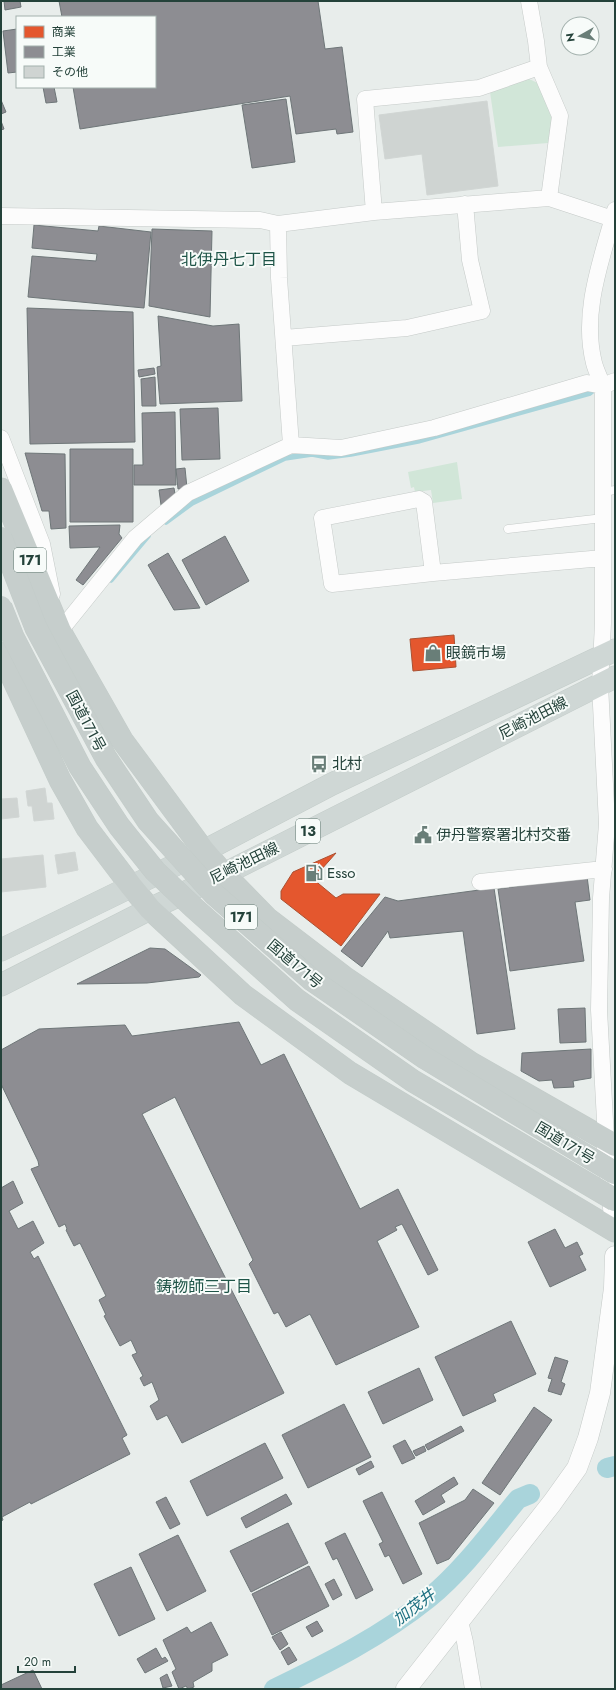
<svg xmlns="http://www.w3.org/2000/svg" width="616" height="1690" font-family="Jost,'Noto Sans JP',sans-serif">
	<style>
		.green { fill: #d1e6d8 }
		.shops { fill: #e4572e; stroke: #aa5132 }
		.industry { fill: #8d8d92; stroke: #6e7678 }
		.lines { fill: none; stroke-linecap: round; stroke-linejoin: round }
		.stream { stroke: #a9d4db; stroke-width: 5.5 }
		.canal { stroke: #a9d4db; stroke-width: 20 }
		.building { fill: #cfd4d2; stroke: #d1d6d4 }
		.service-casing { stroke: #c5cac8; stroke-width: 9 }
		.minor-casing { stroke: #c5cac8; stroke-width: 17 }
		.tertiary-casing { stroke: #c5cac8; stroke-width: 21 }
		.primary-casing { stroke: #c3ccc9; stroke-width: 23 }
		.trunk-casing { stroke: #c3ccc9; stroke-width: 23 }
		.service { stroke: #fcfcfc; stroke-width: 8 }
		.minor { stroke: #fcfcfc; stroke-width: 16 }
		.tertiary { stroke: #fcfcfc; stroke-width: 20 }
		.primary { stroke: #cfd7d5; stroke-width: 22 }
		.trunk { stroke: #c6cecc; stroke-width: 22 }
		.trunk-bridge-casing { stroke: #c3ccc9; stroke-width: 23; stroke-linecap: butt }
		.trunk-bridge { stroke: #c6cecc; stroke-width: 22 }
		.labels { text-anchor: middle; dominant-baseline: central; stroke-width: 4; stroke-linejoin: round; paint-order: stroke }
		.shield { fill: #f7fbf9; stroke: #637a73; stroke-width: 1 }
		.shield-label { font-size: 14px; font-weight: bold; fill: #24423a }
		.poi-label { font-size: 15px; fill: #24423a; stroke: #f7fbf9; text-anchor: start }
		.street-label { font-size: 15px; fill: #24423a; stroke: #f7fbf9 }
		.neighbourhood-label { font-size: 16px; fill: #1f5548; stroke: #f7fbf9 }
		.water-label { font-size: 16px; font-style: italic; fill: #1c6f80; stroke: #f7fbf9 }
	</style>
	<rect width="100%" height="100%" fill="#e8edeb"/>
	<path class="green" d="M 529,79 L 540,84 L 553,122 L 548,143 L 498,147 L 490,92 Z
		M 457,462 L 462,499 L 433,503 L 431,490 L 415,492 L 414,487 L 411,488 L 408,472 Z"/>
	<path class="shops" d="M 454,635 L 456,667 L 413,671 L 410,639 Z
		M 336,853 L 313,879 L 336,898 L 343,894 L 380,894 L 341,946 L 281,899 L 281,891 L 293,872 Z"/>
	<path class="industry" d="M 4,1 L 20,1 L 21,7 L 5,10 Z
		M 59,1 L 318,1 L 325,49 L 342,47 L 353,132 L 337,134 L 336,129 L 296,134 L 290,96 L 80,129 L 73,87 L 155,87 L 155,17 L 62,17 Z
		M 17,29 L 17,72 L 8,73 L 3,31 Z
		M 43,87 L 54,87 L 57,102 L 46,103 Z
		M 286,99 L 295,162 L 252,168 L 242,105 Z
		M 1,100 L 6,112 L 1,114 Z
		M 1,121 L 4,129 L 1,130 Z
		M 34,225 L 98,231 L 99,226 L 151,232 L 144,308 L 28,297 L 32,256 L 96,261 L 97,254 L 32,248 Z
		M 152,229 L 212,231 L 210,317 L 149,306 Z
		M 27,308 L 133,312 L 135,442 L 30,444 Z
		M 158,316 L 213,326 L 239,324 L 242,401 L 160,404 L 157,367 L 161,366 Z
		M 154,368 L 155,374 L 139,377 L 138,370 Z
		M 155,377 L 156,406 L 142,406 L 141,379 Z
		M 218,408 L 220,459 L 182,460 L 180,409 Z
		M 175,412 L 176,485 L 134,485 L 134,465 L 143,465 L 142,413 Z
		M 70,449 L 133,449 L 133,522 L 70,522 Z
		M 25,453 L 65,454 L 66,528 L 51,529 L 49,511 L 42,511 Z
		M 185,468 L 187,488 L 178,489 L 176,469 Z
		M 174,488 L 175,494 L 161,505 L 159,490 Z
		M 120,525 L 119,534 L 122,538 L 83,585 L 76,580 L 100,547 L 70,548 L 69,526 Z
		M 225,536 L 249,581 L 206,605 L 182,560 Z
		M 168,553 L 200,608 L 174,610 L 148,565 Z
		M 587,876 L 590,900 L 575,902 L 584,961 L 510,971 L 498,889 Z
		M 494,888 L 515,1029 L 477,1034 L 463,931 L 390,938 L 388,931 L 362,967 L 341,951 L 385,897 L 398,901 Z
		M 150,948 L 165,949 L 201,975 L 199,977 L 147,983 L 77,984 Z
		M 585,1008 L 586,1042 L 560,1043 L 558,1009 Z
		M 239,1022 L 261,1065 L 284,1054 L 360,1209 L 398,1189 L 438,1270 L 428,1275 L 402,1224 L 395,1227 L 397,1230 L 377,1241 L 419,1327 L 336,1365 L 310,1314 L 286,1327 L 278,1312 L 274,1314 L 249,1264 L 253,1260 L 175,1097 L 142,1114 L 284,1393 L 182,1443 L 167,1415 L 157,1420 L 150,1406 L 159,1400 L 152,1382 L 144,1386 L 140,1378 L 143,1376 L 132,1355 L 137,1353 L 131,1340 L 120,1346 L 104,1316 L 106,1315 L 99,1300 L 106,1296 L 80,1243 L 74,1246 L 66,1230 L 67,1229 L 65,1224 L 59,1227 L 31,1169 L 39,1166 L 38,1161 L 1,1084 L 1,1050 L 39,1029 L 125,1025 L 132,1036 Z
		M 591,1049 L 591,1078 L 573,1081 L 574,1087 L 554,1088 L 552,1080 L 539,1081 L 521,1071 L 522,1053 Z
		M 13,1181 L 23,1203 L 9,1211 L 18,1229 L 33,1221 L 44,1243 L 30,1252 L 34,1259 L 38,1256 L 127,1435 L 122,1438 L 130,1454 L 31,1504 L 30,1502 L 2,1517 L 3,1520 L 1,1521 L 1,1188 Z
		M 555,1229 L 565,1248 L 577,1242 L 583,1254 L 579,1256 L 586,1270 L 550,1287 L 528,1242 Z
		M 511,1321 L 536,1374 L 493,1394 L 496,1401 L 463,1416 L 435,1357 Z
		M 555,1357 L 568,1361 L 561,1382 L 565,1384 L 561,1395 L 548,1391 L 552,1379 L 548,1378 Z
		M 419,1368 L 433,1400 L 383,1424 L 368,1392 Z
		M 344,1404 L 371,1457 L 308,1488 L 282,1435 Z
		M 534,1407 L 552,1420 L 500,1495 L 482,1483 Z
		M 461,1426 L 464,1431 L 428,1450 L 425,1445 Z
		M 405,1440 L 415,1458 L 402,1464 L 393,1446 Z
		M 265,1443 L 283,1478 L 207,1516 L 190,1481 Z
		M 424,1446 L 426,1451 L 416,1456 L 413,1451 Z
		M 371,1461 L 374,1467 L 359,1475 L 356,1469 Z
		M 454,1477 L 458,1484 L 441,1495 L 445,1502 L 423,1515 L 415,1501 Z
		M 473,1489 L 494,1503 L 449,1559 L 437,1564 L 419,1523 L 465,1500 Z
		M 382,1492 L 422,1574 L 403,1584 L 389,1555 L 385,1557 L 379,1544 L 383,1542 L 363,1501 Z
		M 286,1494 L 292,1504 L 246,1528 L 241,1518 Z
		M 166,1497 L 180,1524 L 170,1529 L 156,1502 Z
		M 288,1523 L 308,1563 L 251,1592 L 230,1551 Z
		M 345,1533 L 373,1590 L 356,1599 L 337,1558 L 333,1560 L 325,1543 Z
		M 178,1535 L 206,1591 L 167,1611 L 139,1554 Z
		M 309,1566 L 329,1606 L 272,1635 L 252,1594 Z
		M 131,1567 L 155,1619 L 119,1636 L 94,1584 Z
		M 334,1579 L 342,1595 L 333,1600 L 325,1584 Z
		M 317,1621 L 323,1631 L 312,1637 L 306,1627 Z
		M 211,1622 L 228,1655 L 212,1663 L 212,1671 L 193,1682 L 194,1687 L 188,1689 L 186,1686 L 179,1689 L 172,1672 L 176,1669 L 163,1640 L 187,1627 L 191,1633 Z
		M 281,1632 L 288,1644 L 280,1650 L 272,1637 Z
		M 289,1647 L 297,1660 L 288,1665 L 281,1652 Z
		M 156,1648 L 162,1659 L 165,1657 L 168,1661 L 145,1673 L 137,1659 Z
		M 33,1670 L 42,1689 L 1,1689 L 1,1685 Z
		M 167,1674 L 172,1686 L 163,1688 L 160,1678 Z"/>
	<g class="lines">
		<path class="stream" d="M 166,522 L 192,503 L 285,458 L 312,454 L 328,457 L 351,454 L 418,441 L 590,393 L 596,388
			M 111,580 L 148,536"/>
		<path class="canal" d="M 607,1468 L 615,1466
			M 274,1689 C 328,1663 382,1636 429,1598 C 463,1570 490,1533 518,1499 L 530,1494"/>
	</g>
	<path class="building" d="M 487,101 L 498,186 L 427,195 L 422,154 L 385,159 L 379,115 Z
		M 45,788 L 47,803 L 52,803 L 54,819 L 34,821 L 32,806 L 28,806 L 26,791 Z
		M 17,798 L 19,817 L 1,819 L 1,799 Z
		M 75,852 L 78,870 L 58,874 L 55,855 Z
		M 43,855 L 46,887 L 1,892 L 1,859 Z"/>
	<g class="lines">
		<g class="service-casing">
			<path id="service" d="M 603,492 L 615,490
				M 508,529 L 603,518"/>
		</g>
		<g class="minor-casing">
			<path id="minor" d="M 529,1 L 536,41 L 539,67
				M 374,212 L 365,99 L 479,88 L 539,67 L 560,116 L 549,198
				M 1,216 L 260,220 L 278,224 L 374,212 L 549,198 L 613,219
				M 284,338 L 407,328 L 482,311 L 470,260 L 465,204
				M 1,438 L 42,544 L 52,594
				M 291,445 L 341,448 L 434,428 L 587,383 L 603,386 L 615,381
				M 433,573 L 424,502 L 419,499 L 322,518 L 332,584 L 433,573 L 603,558
				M 60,631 L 135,538 L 188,493 L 291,445 L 279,278 L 278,224
				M 480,882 L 604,869
				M 606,1139 L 599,1010 L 601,898 L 607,824 L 600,685 L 603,623 L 603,386 C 600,378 596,371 594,363 C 581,311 602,259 615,210
				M 460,1621 L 465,1642 L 473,1689"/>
		</g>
		<g class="tertiary-casing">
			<path id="tertiary" d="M 606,1139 L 615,1227
				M 406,1689 L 552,1503 L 577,1468 L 588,1438 L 600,1393 L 614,1288 L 615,1256"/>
		</g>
		<g class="primary-casing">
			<path id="primary" d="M 1,950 L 204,851 L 332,784 L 615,650
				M 1,985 L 150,909 L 224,874 L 615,677"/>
		</g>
		<g class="trunk-casing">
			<path id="trunk" d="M 1,489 L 60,631 L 122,740 L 204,851 L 224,874 L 268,919 L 344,977 L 471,1063 L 615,1145
				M 1,653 L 60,780 L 87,828 L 131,886 L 150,909 L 243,995 L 350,1073 L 615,1231"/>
		</g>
		<use href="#service" class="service"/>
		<use href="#minor" class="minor"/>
		<use href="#tertiary" class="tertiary"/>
		<use href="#primary" class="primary"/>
		<use href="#trunk" class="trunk"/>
		<g class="trunk-bridge-casing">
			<path id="trunk-bridge" d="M 1,538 L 36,628 L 106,758 L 148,821 L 214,894 L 312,980 L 425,1058 L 615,1173
				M 1,607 L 13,637 L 80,767 L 119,826 L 155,871 L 193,907 L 297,1000 L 413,1081 L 615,1200"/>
		</g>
		<use href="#trunk-bridge" class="trunk-bridge"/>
	</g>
	<defs>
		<g id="shop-bare" transform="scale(1.38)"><path d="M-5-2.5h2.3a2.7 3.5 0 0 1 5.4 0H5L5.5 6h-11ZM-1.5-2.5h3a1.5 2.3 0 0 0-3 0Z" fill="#697e78" stroke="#f7fbf9" stroke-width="2.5" paint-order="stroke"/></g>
		<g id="bus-bare" transform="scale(1.38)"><path d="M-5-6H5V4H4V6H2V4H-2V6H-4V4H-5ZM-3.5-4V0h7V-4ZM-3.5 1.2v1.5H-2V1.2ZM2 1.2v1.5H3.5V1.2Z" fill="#697e78" stroke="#f7fbf9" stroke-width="2.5" paint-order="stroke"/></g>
		<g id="civic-bare" transform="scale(1.38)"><path d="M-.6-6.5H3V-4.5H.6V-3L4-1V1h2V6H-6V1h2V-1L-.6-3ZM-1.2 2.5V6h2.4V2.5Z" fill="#697e78" stroke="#f7fbf9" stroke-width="2.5" paint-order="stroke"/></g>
		<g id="fuel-bare" transform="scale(1.38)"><path d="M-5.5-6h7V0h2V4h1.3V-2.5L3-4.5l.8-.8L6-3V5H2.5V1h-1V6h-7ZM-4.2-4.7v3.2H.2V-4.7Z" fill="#697e78" stroke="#f7fbf9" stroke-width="2.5" paint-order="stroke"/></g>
	</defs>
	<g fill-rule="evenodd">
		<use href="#shop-bare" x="433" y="653"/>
		<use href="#bus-bare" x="319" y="764"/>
		<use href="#civic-bare" x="423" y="835"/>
		<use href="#fuel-bare" x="314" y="873"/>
	</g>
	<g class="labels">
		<g class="shield">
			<rect x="14" y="548" width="32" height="24" rx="3"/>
			<rect x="296" y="819" width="24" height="24" rx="3"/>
			<rect x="225" y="905" width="32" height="24" rx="3"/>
		</g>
		<g class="shield-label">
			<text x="30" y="560">171</text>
			<text x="308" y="831">13</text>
			<text x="241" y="917">171</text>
		</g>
		<g class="poi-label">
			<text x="446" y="653">眼鏡市場</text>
			<text x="332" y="764">北村</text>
			<text x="436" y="835">伊丹警察署北村交番</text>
			<text x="327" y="873">Esso</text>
		</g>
		<g class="street-label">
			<text transform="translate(533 718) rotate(-27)">尼崎池田線</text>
			<text transform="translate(86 721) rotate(62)">国道171号</text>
			<text transform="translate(244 863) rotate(-26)">尼崎池田線</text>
			<text transform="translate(295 964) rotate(40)">国道171号</text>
			<text transform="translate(565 1143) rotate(31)">国道171号</text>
		</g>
		<g class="neighbourhood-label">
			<text x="229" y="259">北伊丹七丁目</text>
			<text x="204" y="1286">鋳物師三丁目</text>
		</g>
		<g class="water-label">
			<text transform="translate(414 1607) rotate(-38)">加茂井</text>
		</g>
	</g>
	<rect width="616" height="1690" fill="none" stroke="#24423a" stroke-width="4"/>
	<rect x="16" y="16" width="140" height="72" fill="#f7fbf9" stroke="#a3b1ad"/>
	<rect x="24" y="26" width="20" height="12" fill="#e4572e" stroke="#a3b1ad"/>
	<text x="52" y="36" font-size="12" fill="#24423a">商業</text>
	<rect x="24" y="46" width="20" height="12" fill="#8d8d92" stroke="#a3b1ad"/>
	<text x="52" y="56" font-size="12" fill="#24423a">工業</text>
	<rect x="24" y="66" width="20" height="12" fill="#cfd4d2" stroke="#a3b1ad"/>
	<text x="52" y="76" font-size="12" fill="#24423a">その他</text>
	<g transform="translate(580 36) rotate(262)"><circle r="19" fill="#f7fbf9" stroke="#a3b1ad"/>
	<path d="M0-3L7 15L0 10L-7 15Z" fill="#697e78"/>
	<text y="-6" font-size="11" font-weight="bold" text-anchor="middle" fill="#24423a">N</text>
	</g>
	<path d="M18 1666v6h57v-6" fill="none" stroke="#24423a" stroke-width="2"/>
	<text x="24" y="1666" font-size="12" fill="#24423a" stroke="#f7fbf9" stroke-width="3" paint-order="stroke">20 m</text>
</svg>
